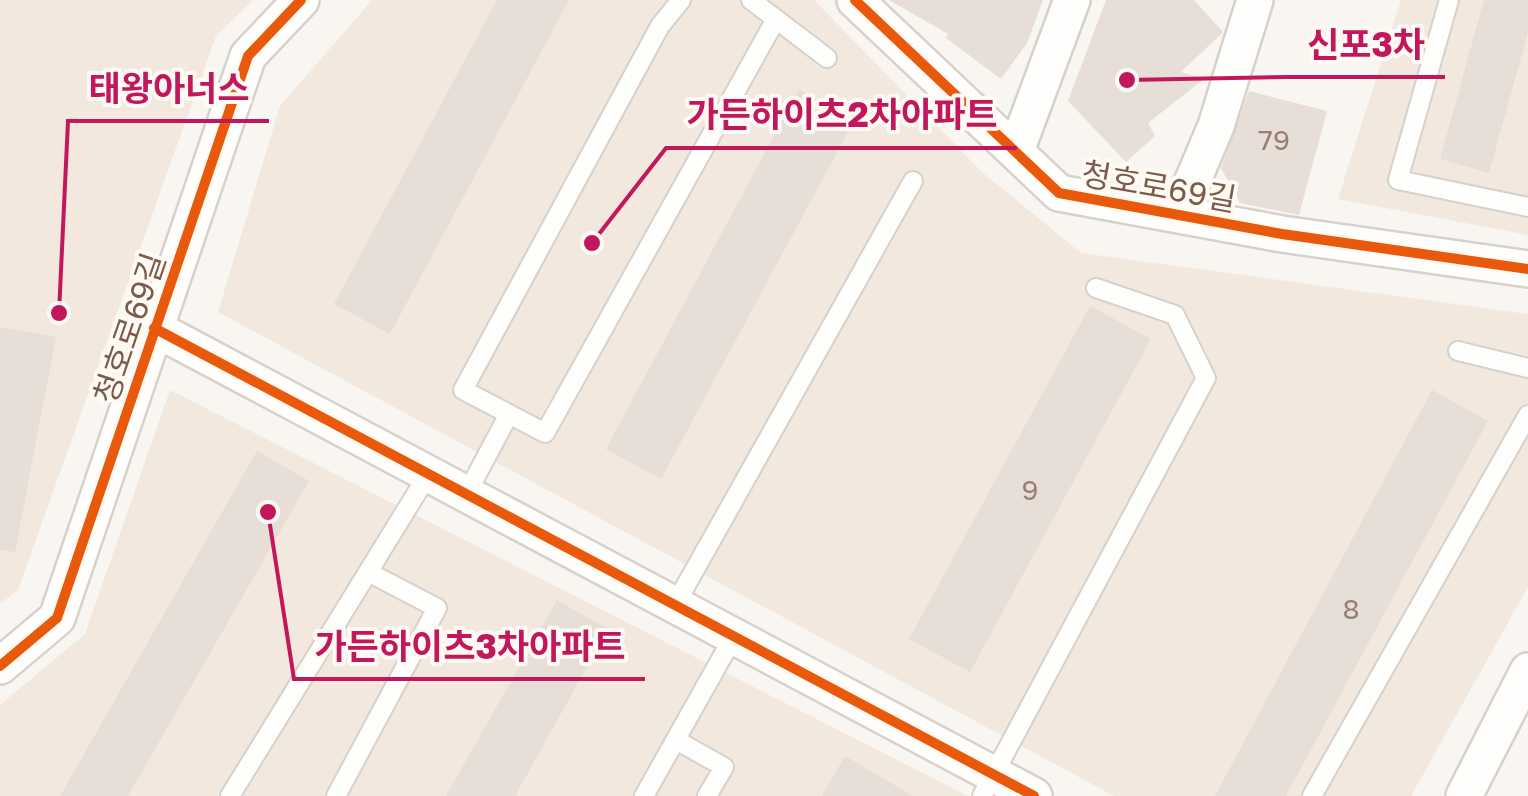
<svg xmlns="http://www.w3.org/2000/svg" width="1528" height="796" font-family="'Golos Text','Noto Sans KR',sans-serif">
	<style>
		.residential { fill: #f2e8de }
		.building { fill: #e6ded7 }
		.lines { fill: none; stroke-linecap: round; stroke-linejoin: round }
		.service-casing { stroke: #d7d1cb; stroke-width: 22 }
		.minor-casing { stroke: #d7d1cb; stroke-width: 40 }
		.service { stroke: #fefefd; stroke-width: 18 }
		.minor { stroke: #fefefd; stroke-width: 35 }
		.cycleway-casing { stroke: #fffaf3; stroke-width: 16 }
		.cycleway { stroke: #e8590c; stroke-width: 10 }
		.labels { text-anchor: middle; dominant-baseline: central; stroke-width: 8; stroke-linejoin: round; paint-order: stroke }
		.number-label { font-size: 28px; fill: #977e72 }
		.street-label { font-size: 32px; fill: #7a5c4d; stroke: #fffaf3 }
		.leader { fill: none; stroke: #c2185b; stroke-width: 4 }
		.callout-dot { fill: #c2185b; stroke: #fffaf3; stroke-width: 4 }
		.callout-label { font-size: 35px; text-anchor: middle; font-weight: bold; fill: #c2185b; stroke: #fffaf3; stroke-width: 8; stroke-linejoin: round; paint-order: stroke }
	</style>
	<rect width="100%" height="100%" fill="#f9f5f0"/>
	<path class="residential" d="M 0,0 L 253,0 L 216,36 L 18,590 L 0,604 Z
		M 372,0 L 814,0 L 983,173 L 1081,253 L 1528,314 L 1528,587 L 1411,796 L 1114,796 L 218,312 L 280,106 Z
		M 1401,0 L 1528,0 L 1528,235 L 1338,199 Z
		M 170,390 L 968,796 L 0,796 L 0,705 L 85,634 Z"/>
	<path class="building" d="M 497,0 L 569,0 L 390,334 L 334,304 Z
		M 889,0 L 1043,0 L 1027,43 L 1001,79 L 946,38 L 948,34 Z
		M 1106,0 L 1194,0 L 1223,32 L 1181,72 L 1204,79 L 1148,123 L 1155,136 L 1126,162 L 1068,101 Z
		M 1484,0 L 1528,0 L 1528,32 L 1489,173 L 1440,159 Z
		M 799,89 L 855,119 L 661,479 L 606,449 Z
		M 1249,91 L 1327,111 L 1299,215 L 1240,203 L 1221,168 Z
		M 1090,306 L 1151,339 L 970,672 L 909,639 Z
		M 0,327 L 56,337 L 15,552 L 0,550 Z
		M 1432,390 L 1488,421 L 1286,796 L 1215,796 Z
		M 257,451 L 309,481 L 128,796 L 60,796 Z
		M 557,600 L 608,629 L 515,796 L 446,796 Z
		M 845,756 L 913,796 L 822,796 Z"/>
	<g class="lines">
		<g class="service-casing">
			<path id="service" d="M 751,0 L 827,58
				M 1449,0 L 1398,180 L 1528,207
				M 1458,351 L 1528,368
				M 509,414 L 545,433 L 776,19
				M 467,493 L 509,414 L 463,390 L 660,26 L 681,0
				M 676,603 L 913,181
				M 676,740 L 724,767 L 707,796
				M 230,796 L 429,473
				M 336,796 L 437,608 L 368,572
				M 644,796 L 735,634
				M 982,796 L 1206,378 L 1175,315 L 1096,288
				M 1312,796 L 1528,415"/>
		</g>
		<g class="minor-casing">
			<path id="minor" d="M 855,0 L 1059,193 L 1282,234 L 1528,269
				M 1016,151 L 1072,0
				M 1179,213 L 1216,126 L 1255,0
				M 154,328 L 1034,796
				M 0,666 L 57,618 L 248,56 L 301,0
				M 1464,796 L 1528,671"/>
		</g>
		<use href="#service" class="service"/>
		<use href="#minor" class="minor"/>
		<g class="cycleway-casing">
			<path id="cycleway" d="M 855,0 L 1059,193 L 1282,234 L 1528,269
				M 154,328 L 1034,796
				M 0,666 L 57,618 L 248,56 L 301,0"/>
		</g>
		<use href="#cycleway" class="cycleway"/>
	</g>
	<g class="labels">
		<g class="number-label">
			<text x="1274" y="139">79</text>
			<text x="1030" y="489">9</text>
			<text x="1351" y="608">8</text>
		</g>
		<g class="street-label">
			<text transform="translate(1159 186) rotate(10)">청호로69길</text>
			<text transform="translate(129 328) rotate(-71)">청호로69길</text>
		</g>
	</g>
	<path class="leader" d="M1127 80L1287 77H1445M59 313L68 121H269M592 243L666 148H1017M268 512L294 679H645"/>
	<g class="callout-dot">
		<circle cx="1127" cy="80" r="10"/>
		<circle cx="59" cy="313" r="10"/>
		<circle cx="592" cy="243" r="10"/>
		<circle cx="268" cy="512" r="10"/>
	</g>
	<g class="callout-label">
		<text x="1366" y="57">신포3차</text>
		<text x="169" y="101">태왕아너스</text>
		<text x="842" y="127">가든하이츠2차아파트</text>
		<text x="470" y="659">가든하이츠3차아파트</text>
	</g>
</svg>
